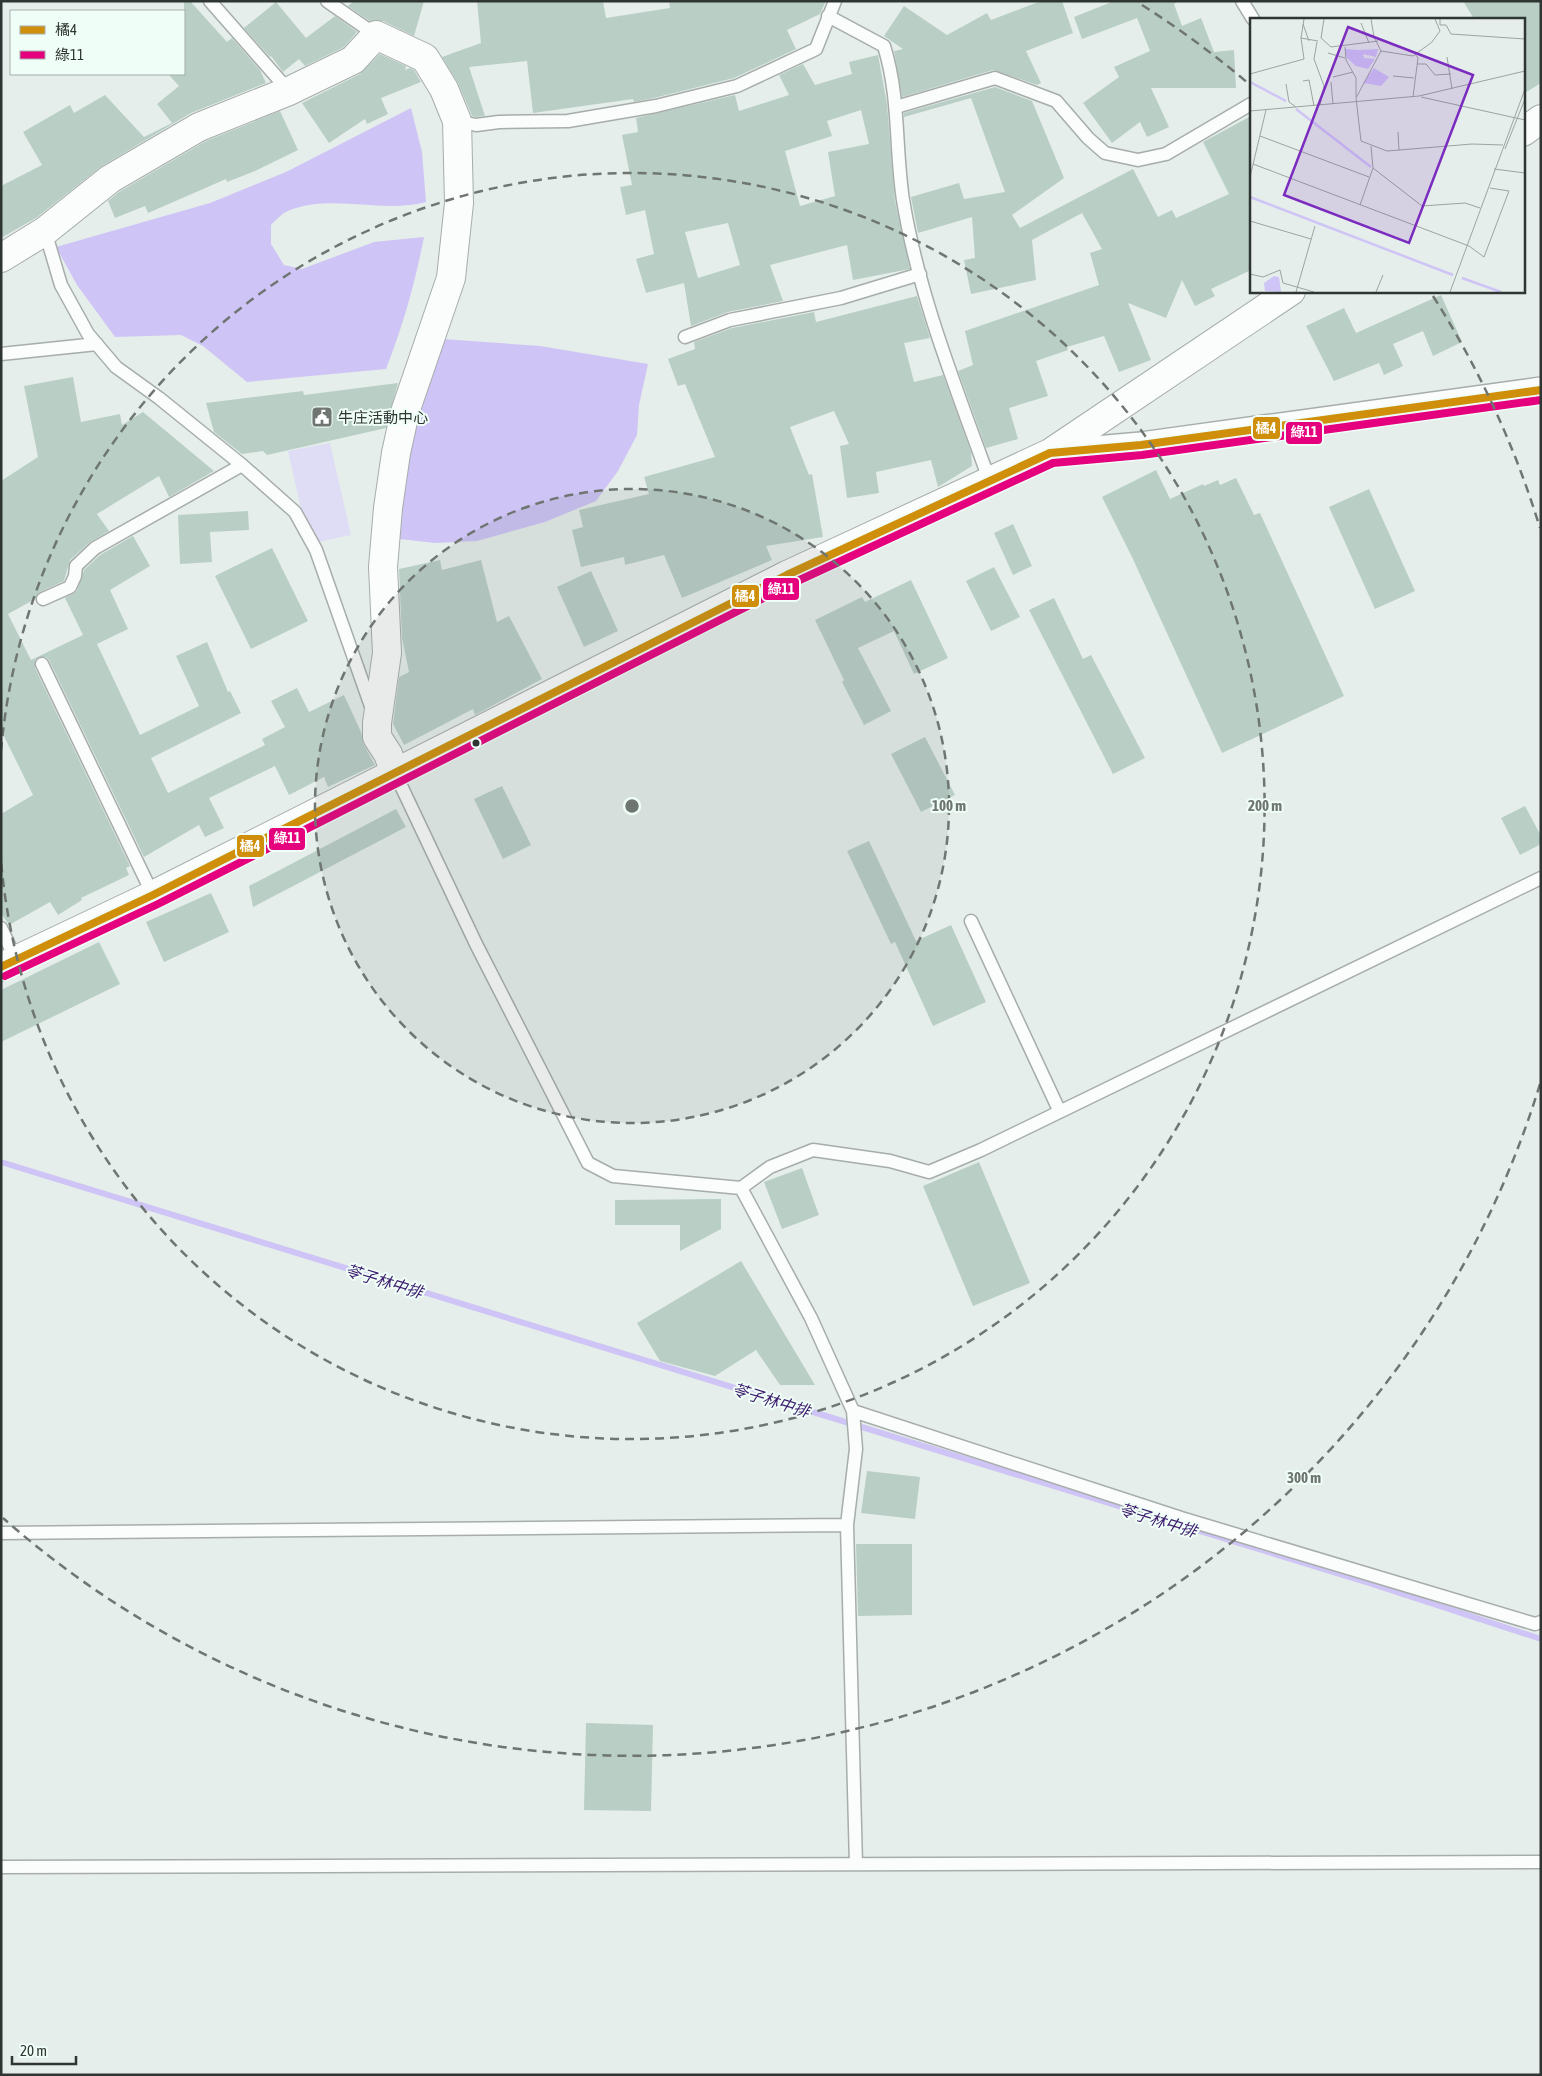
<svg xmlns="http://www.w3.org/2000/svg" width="1542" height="2076" font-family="'Asap Condensed','Noto Sans TC',sans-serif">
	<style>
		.green { fill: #dfddf5 }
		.water { fill: #cfc4f6 }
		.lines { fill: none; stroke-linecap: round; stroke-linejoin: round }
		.stream { stroke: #cfc4f6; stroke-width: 6 }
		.building { fill: #b9cfc6; fill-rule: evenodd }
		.service-casing { stroke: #a6adaa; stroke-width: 15 }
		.minor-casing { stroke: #a6adaa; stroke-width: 28 }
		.tertiary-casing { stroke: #a6adaa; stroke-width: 30 }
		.service { stroke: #fbfcfc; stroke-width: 12 }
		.minor { stroke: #fbfcfc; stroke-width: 25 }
		.tertiary { stroke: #fbfcfc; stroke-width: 28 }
		.bus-1-casing { stroke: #f0fef8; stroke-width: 11 }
		.bus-2-casing { stroke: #f0fef8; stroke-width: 11 }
		.bus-1 { stroke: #cf8f0a; stroke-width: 8 }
		.bus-2 { stroke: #e5007d; stroke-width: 8 }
		.ring { fill: none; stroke: #6f7672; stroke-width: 2.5; stroke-dasharray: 9 6 }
		.bus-dot { fill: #2f3532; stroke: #f0fef8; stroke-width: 2 }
		.labels { text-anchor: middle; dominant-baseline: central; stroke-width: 4; stroke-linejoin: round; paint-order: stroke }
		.poi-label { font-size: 15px; fill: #2f3532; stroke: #f0fef8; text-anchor: start }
		.water-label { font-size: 16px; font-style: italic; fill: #3c1b6d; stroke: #f0fef8 }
		.inset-river { fill: none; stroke: #cfc4f6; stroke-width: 2.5 }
		.inset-road { fill: none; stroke: #9ca4a0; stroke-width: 1 }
		.view { fill: #7b2cbf; fill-opacity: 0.15; stroke: #7b2cbf; stroke-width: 2.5 }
		.inset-edge { fill: none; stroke: #2f3532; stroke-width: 2.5 }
		.centre { fill: #6f7672; stroke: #f0fef8; stroke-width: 2.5 }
		.ring-label { font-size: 15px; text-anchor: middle; font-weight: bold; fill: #6f7672; stroke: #f0fef8; stroke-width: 4; stroke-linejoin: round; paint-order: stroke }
		.line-badge { stroke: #f0fef8; stroke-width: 2 }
		.badge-label { font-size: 14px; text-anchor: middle; font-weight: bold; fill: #fff }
	</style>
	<rect width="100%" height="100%" fill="#e5eeea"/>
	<path class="green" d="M 330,443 L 351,535 L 309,544 L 288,451 Z"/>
	<path class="water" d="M 411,108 L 422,152 L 426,202 C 381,214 332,193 288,211 C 282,213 276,220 271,225 L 271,244 L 284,265 L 302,269 L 374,242 L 424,237 C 415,283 403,326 386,369 L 247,382 L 203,346 L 181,335 L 115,337 L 77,285 L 56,247 L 210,203 L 286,172 Z
		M 443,339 L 540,346 L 648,364 L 639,405 L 637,435 L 618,471 L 596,501 L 545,522 L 477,541 L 435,543 L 391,538 L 404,450 Z"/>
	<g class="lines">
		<path class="stream" d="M 1,1162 L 1372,1584 L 1541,1639"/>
	</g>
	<path class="building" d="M 184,1 L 190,1 L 227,42 L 232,38 L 260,70 L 266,83 L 191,113 L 102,166 L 36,218 L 1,238 L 1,186 L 42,165 L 23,132 L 70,105 L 74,113 L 105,95 L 144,137 L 172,123 L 157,104 L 179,86 L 168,74 L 184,74 Z
		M 354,1 L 424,1 L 414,36 L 383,21 L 370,21 L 348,6 Z
		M 477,1 L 603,1 L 606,18 L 670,8 L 669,1 L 826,1 L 820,14 L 787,30 L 796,49 L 734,78 L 654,98 L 634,102 L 633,99 L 533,113 L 527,61 L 469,67 L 485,116 L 476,117 L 472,116 L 458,83 L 442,57 L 481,43 Z
		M 1041,1 L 1062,1 L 1073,33 L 1026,51 L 1041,83 L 1037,85 L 993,70 L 902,97 L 894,51 L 903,49 L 884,36 L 904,6 L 947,35 L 987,13 L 991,20 Z
		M 1114,1 L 1178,1 L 1174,4 L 1182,26 L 1201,18 L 1214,52 L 1234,50 L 1236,88 L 1151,88 L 1169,127 L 1147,137 L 1140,122 L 1112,143 L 1083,103 L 1119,77 L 1114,67 L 1150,51 L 1137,18 L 1082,39 L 1074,17 Z
		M 1463,1 L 1541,1 L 1541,83 L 1523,94 L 1523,19 L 1474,19 Z
		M 276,2 L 306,38 L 335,16 L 357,32 L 344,47 L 305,66 L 299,59 L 283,72 L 271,56 L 270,57 L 244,28 Z
		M 380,54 L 406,66 L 405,70 L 410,68 L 414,70 L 421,82 L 381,98 L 388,114 L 367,124 L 365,119 L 329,143 L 302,103 L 360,74 Z
		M 878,55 L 887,104 L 895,201 L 910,269 L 853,280 L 847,245 L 770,265 L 783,301 L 728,312 L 691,326 L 684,283 L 646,293 L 636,259 L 654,254 L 645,210 L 626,215 L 620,187 L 632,185 L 622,135 L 638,132 L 636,118 L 735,95 L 739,111 L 789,95 L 779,75 L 803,64 L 815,85 L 852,74 L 849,62 ZM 861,110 L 869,144 L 828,152 L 835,196 L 800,206 L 785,151 L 832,136 L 827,121 ZM 728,223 L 740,265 L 698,278 L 685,232 Z
		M 995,87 L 1032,101 L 1064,178 L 1012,215 L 1020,228 L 1133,169 L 1158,217 L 1172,210 L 1176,218 L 1229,194 L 1203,142 L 1251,116 L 1251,270 L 1211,289 L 1215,296 L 1195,306 L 1182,280 L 1166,318 L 1128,303 L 1151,360 L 1119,372 L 1104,336 L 1067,347 L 1068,350 L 1036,361 L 1048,396 L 1009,408 L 1018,439 L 986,448 L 958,371 L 973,365 L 965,331 L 1099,285 L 1090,253 L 1102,249 L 1082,213 L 1032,240 L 1036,280 L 971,294 L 964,260 L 975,258 L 972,217 L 918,233 L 911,197 L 959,183 L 964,199 L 1005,192 L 971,98 L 904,117 L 904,113 Z
		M 280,111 L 298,150 L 255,171 L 227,182 L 226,179 L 148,213 L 145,206 L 115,218 L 108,201 L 119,192 L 206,141 Z
		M 1441,295 L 1462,342 L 1433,356 L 1423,331 L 1393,344 L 1403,366 L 1384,375 L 1379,363 L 1334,381 L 1306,326 L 1344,308 L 1356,333 Z
		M 917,296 L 930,338 L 904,343 L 914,382 L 943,375 L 971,452 L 972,466 L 938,487 L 931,460 L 876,472 L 879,493 L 847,498 L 840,446 L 849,444 L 834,411 L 790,427 L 809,475 L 812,474 L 823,537 L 766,546 L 772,560 L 682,598 L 664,555 L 625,565 L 624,557 L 581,567 L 572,530 L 583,527 L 579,510 L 649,494 L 644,477 L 715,457 L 685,384 L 678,386 L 668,359 L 695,349 L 694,342 L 732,328 L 814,312 L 816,322 Z
		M 73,377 L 81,422 L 120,414 L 122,425 L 143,412 L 214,471 L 169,497 L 159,476 L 97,514 L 109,531 L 90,542 L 70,560 L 64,581 L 40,592 L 35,599 L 8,614 L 31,660 L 83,635 L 65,598 L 77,591 L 84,570 L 100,555 L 133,536 L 150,566 L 110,590 L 128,629 L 97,644 L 140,735 L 199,706 L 176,656 L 207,642 L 228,692 L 230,691 L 241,713 L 151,758 L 168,793 L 265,745 L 262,739 L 285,727 L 271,701 L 297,688 L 309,712 L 344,695 L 361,732 L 364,745 L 375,765 L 328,787 L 324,777 L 289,795 L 275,766 L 209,798 L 224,828 L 205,837 L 199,825 L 144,857 L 49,660 L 46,657 L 39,657 L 35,660 L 35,668 L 130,866 L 126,868 L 129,875 L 81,898 L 82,900 L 58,915 L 50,902 L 9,925 L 1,913 L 1,814 L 33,795 L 1,730 L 1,481 L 38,457 L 24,386 Z
		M 398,383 L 386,428 L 267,455 L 263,451 L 242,454 L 214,432 L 206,403 L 303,391 L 304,395 Z
		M 1156,470 L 1170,499 L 1203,484 L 1204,486 L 1218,480 L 1220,485 L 1236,478 L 1254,515 L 1260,513 L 1344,696 L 1222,753 L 1132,557 L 1102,497 Z
		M 1369,489 L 1415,591 L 1375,609 L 1329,507 Z
		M 248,511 L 249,530 L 210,532 L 212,562 L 180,564 L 178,515 Z
		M 1013,524 L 1032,566 L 1013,575 L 994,533 Z
		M 272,548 L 308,621 L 251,649 L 215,576 Z
		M 440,560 L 442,570 L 481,560 L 497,622 L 509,616 L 542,679 L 475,715 L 473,709 L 404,745 L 393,724 L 399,677 L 409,672 L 402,638 L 399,569 Z
		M 994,567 L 1020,617 L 991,631 L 966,581 Z
		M 591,571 L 618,631 L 584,647 L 557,587 Z
		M 911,580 L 948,658 L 914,674 L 894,631 L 858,648 L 891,711 L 864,725 L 842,682 L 844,680 L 815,620 L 862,597 L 865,602 Z
		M 1054,598 L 1083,659 L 1091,655 L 1145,758 L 1113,774 L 1029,610 Z
		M 925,737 L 955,795 L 921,812 L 891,754 Z
		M 502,786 L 531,845 L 503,859 L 474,799 Z
		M 1525,806 L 1541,836 L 1541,844 L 1520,855 L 1501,818 Z
		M 396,809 L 406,827 L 253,907 L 249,886 Z
		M 869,841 L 916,941 L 951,925 L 986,1002 L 933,1026 L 895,942 L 891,944 L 847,851 Z
		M 211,893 L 229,932 L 164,962 L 146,922 Z
		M 99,942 L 120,984 L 1,1042 L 1,990 Z
		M 979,1162 L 1030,1283 L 973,1306 L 923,1186 Z
		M 802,1168 L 819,1215 L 782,1229 L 764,1182 Z
		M 721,1199 L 721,1229 L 680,1251 L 680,1225 L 615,1225 L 615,1200 Z
		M 741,1261 L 815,1385 L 780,1385 L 756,1350 L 715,1376 L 660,1361 L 637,1323 Z
		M 867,1471 L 920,1477 L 915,1519 L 861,1513 Z
		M 856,1544 L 912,1544 L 912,1615 L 858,1616 Z
		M 586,1723 L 653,1725 L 651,1811 L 584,1810 Z"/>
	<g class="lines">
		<g class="service-casing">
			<path id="service" d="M 210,1 L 289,91
				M 327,1 L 376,35
				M 1242,1 L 1253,19
				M 828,16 L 884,46 C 900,97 895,148 903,200 C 919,297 957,390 990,482
				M 896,107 L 995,78 L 1056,101 L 1088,138 L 1105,153 L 1138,160 L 1166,154 L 1251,104
				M 457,121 L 476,125 L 499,122 L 568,121 L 656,106 L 737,86 L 816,49 L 835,1
				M 45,231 L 61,285 L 88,334 L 116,367 L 159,398 L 242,465 L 295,512 L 316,550 L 373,712
				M 685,337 L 730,320 L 841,298 L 920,274
				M 1,354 L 97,344
				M 43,599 L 70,587 L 75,576 L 76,566 L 95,548 L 242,465
				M 42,664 L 153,895
				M 395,773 L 476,944 L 588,1163 L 613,1176 L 741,1188 L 770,1167 L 813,1150 L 890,1161 L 929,1172 L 981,1150 L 1541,878
				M 971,921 L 1059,1110
				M 1,928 L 16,960
				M 741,1188 L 811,1318 L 853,1411 L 1181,1518 L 1535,1624 L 1541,1622
				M 853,1411 L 856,1449 L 847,1525 L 856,1864
				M 1,1533 L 847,1525
				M 1,1867 L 1541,1862"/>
		</g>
		<g class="minor-casing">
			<path id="minor" d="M 1050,453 L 1141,445 L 1541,390"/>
		</g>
		<g class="tertiary-casing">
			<path id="tertiary" d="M 1523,132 L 1541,119
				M 1,258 L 45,231 L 110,179 L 199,127 L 289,91 L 353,60 L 376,35 L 425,58 L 444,89 L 457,121 L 459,203 L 451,278 L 405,412 L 396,453 L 388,508 L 383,567 L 387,653 L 377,723 L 377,737 L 388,754 L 395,773
				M 1,967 L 153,895 L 787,575 L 1050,453 L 1291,291"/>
		</g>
		<use href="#service" class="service"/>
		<use href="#minor" class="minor"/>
		<use href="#tertiary" class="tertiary"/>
		<g class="bus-1-casing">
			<path id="bus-1" d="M 1,967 L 153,895 L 787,575 L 1050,453 L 1141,445 L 1541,390"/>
		</g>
		<g class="bus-2-casing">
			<path id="bus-2" d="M 5,976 L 158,904 L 791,584 L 1053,463 L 1142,455 L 1541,400"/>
		</g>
		<use href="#bus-1" class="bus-1"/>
		<use href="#bus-2" class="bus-2"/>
	</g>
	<circle cx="632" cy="806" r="317" fill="#6f7672" fill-opacity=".12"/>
	<g class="ring">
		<circle cx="632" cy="806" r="317"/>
		<path d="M1 751A633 633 0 1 1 1 861"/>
		<path d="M1540 1084A950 950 0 0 1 3 1518M1142 5A950 950 0 0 1 1249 84M1433 296A950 950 0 0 1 1540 528"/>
	</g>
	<defs>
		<g id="civic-square" transform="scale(1.125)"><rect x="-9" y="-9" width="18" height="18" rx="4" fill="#6f7672" stroke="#f0fef8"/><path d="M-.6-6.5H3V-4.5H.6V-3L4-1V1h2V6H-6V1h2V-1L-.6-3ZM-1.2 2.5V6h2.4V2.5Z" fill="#fff"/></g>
	</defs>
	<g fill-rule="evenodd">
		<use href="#civic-square" x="322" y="417"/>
	</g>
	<circle class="bus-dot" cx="476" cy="743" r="4.5"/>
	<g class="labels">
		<g class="poi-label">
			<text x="338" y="417">牛庄活動中心</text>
		</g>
		<g class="water-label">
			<text transform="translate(384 1281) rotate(17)">苓子林中排</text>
			<text transform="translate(771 1400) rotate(17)">苓子林中排</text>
			<text transform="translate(1158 1520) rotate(17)">苓子林中排</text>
		</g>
	</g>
	<g transform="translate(1250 18)">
		<rect width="275" height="275" fill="#e5eeea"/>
		<path d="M 95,31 L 109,32 L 128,31 L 126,39 L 113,36 L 114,40 L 125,41 L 118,51 L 106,48 L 97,40 ZM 124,50 L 139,59 L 131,68 L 113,65 ZM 24,258 L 29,259 L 31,274 L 15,273 L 14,265 Z" fill="#cfc4f6"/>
		<path class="inset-river" d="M 0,64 L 36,83M 46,91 L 121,149M 0,179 L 203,257M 212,260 L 251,274"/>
		<path class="inset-road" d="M 74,1 L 71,20 L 81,29 L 128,23M 121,1 L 124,19 L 131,33 L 106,80 L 111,123 L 137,133 L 222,126 L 253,127M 190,1 L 190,7 L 196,7 L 201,16 L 275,21M 111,5 L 119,25M 53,6 L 59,23M 51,20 L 68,23M 67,24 L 64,41 L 74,68 L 70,87M 95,29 L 96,42 L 106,60 L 106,79M 131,33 L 163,38 L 182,24 L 190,13 L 185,1M 78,35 L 95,40M 197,39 L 202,71M 167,46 L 176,46 L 185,57 L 201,56M 0,56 L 54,41 L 51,20 L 54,1M 143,58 L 164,60M 83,59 L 103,54M 53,63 L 59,62 L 64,88M 81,64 L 83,86M 36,66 L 39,84 L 46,89M 163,79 L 168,40 L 165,36M 171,79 L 275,102M 0,93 L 169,78 L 275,53M 148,114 L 149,132M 10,118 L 119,159M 121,128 L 123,150 L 172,188 L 215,185 L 230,190M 255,131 L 275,81M 3,146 L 219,228 L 234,239 L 259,173 L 240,170M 244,151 L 275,155M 0,159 L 16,92M 110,187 L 123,150M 0,203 L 61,221M 0,256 L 13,259 L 30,252 L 33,265 L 64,274M 46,274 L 65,208M 126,274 L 133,257M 200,274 L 275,71"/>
		<path class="view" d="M 98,9 L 223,57 L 159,225 L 34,177 Z"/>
		<rect width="275" height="275" class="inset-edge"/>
	</g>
	<circle cx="632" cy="806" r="8" class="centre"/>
	<g class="ring-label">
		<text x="949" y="811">100 m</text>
		<text x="1265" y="811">200 m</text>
		<text x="1304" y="1483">300 m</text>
	</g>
	<g class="line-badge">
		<rect x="1252" y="416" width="29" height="24" rx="5" fill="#cf8f0a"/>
		<rect x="1285" y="421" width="38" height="24" rx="5" fill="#e5007d"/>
		<rect x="762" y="577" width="38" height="24" rx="5" fill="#e5007d"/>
		<rect x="731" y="584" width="29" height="24" rx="5" fill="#cf8f0a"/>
		<rect x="268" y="827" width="38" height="24" rx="5" fill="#e5007d"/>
		<rect x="236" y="834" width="29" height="24" rx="5" fill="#cf8f0a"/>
	</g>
	<g class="badge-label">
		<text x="1266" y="433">橘4</text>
		<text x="1304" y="437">綠11</text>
		<text x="781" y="594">綠11</text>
		<text x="745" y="601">橘4</text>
		<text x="287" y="843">綠11</text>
		<text x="250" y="851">橘4</text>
	</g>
	<rect width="1542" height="2076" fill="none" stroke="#2f3532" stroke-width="5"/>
	<rect x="10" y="10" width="175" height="65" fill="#f0fef8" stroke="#a3aea9"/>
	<rect x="20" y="26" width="25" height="8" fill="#cf8f0a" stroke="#a3aea9"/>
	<text x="55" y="35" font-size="15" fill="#2f3532">橘4</text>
	<rect x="20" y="51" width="25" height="8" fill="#e5007d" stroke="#a3aea9"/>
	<text x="55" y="60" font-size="15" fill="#2f3532">綠11</text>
	<path d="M12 2056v8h64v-8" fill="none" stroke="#2f3532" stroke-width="2.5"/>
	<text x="20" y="2056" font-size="15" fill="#2f3532" stroke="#f0fef8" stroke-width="4" paint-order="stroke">20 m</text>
</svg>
